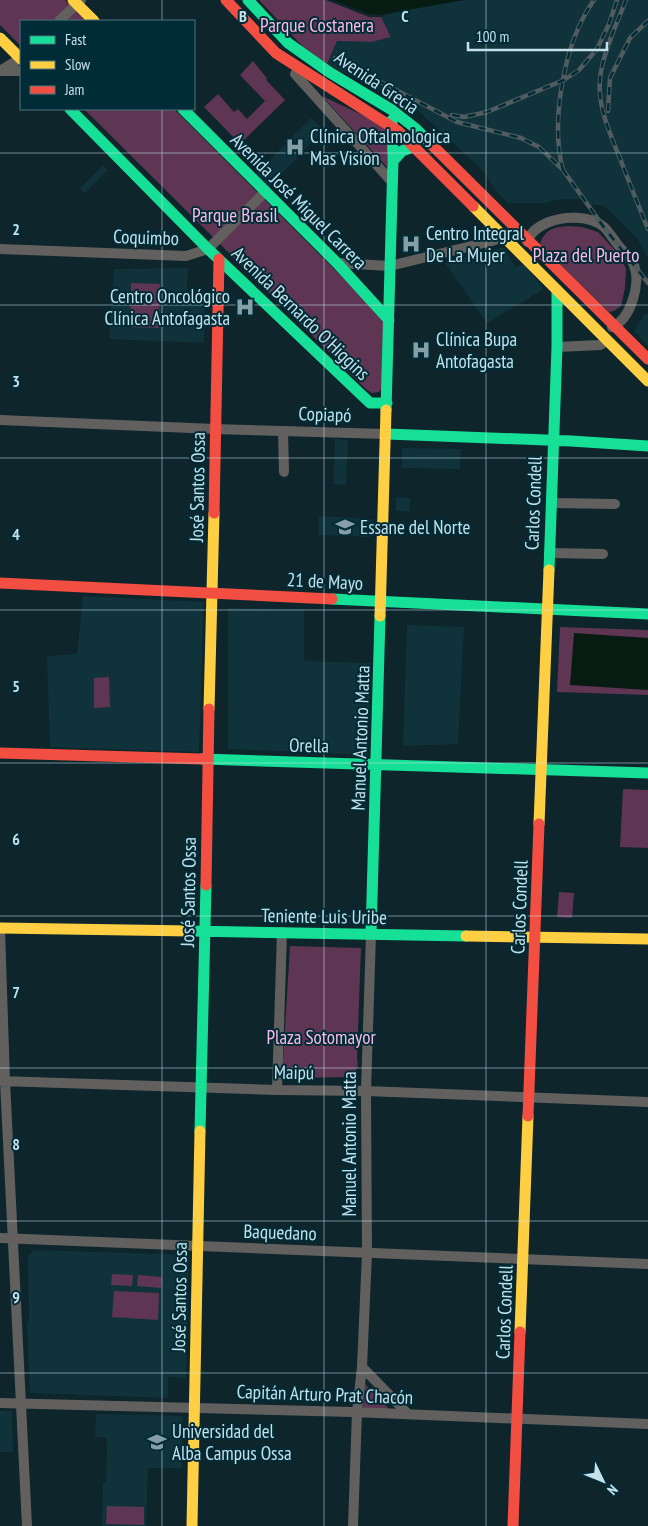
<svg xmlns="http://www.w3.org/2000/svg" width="648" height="1526" font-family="'PT Sans Narrow',sans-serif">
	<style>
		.built { fill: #10323b }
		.green { fill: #5f3554 }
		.water { fill: #061c13 }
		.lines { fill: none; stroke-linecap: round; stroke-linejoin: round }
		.street { stroke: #62605f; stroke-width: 10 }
		.fast { stroke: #16e098; stroke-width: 11 }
		.slow { stroke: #ffcf43; stroke-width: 11 }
		.jam { stroke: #f24e42; stroke-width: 11 }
		.rail-casing { stroke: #515c5e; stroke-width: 4.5 }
		.rail { stroke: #002c38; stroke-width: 2.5; stroke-dasharray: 8; stroke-linecap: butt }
		.grid { fill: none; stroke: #c6e1ea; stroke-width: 1; stroke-opacity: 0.55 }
		.labels { text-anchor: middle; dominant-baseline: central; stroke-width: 4; stroke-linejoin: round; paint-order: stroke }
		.park-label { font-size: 19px; fill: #ffbae5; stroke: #002c38 }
		.street-label { font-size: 19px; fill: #c6e1ea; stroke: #002c38 }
		.poi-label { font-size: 19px; fill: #c6e1ea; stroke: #002c38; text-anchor: start }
		.grid-label { font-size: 16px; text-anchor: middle; font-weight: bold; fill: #c6e1ea; stroke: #002c38; stroke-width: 4; stroke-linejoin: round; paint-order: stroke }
	</style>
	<rect width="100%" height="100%" fill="#0d252b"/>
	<path class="built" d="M 464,0 L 648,0 L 648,258 L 637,238 L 603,205 L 591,205 L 586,199 L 560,199 L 545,203 L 508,203 L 497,192 L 482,170 L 415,108 L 327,64 L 337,41 L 371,42 L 391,36 L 381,17 L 397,11 Z
		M 311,118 L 324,130 L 267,189 L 254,176 Z
		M 103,166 L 108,170 L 85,193 L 80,188 Z
		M 504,247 L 515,267 L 524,264 L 544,289 L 487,323 L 445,263 Z
		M 188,268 L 187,291 L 205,292 L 204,343 L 109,339 L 114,269 Z
		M 648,313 L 648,346 L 634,331 L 644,315 Z
		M 335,439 L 348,440 L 346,485 L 333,484 Z
		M 402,448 L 461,449 L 460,469 L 402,468 Z
		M 396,497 L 410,498 L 410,511 L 396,511 Z
		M 319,516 L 372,519 L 371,537 L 318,535 Z
		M 83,596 L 204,602 L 199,752 L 50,747 L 47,656 L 77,654 Z
		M 228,608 L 304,609 L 304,661 L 371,663 L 368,755 L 228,749 Z
		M 407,625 L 464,627 L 458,744 L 403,746 Z
		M 34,1250 L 187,1255 L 189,1257 L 186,1378 L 168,1377 L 168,1398 L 30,1393 L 27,1323 L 29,1320 L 28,1255 Z
		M 0,1411 L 12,1411 L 13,1452 L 0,1452 Z
		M 96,1414 L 183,1416 L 182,1468 L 148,1468 L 146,1525 L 150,1526 L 102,1526 L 103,1483 L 106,1482 L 107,1437 L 95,1437 Z"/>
	<path class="green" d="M 0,0 L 65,0 L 86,21 L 21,21 L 21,46 L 0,25 Z
		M 259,0 L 326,0 L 369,17 L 381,17 L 391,37 L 371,42 L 337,41 L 327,64 L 303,47 Z
		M 253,61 L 266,77 L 267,81 L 285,100 L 240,144 L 204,107 L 218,94 L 234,112 L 238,109 L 247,119 L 265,101 L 240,75 Z
		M 322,96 L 388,127 L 387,167 Z
		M 84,109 L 174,109 L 386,321 L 384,386 L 379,392 L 372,393 L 367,390 Z
		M 569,226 L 582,227 L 598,232 L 621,257 L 626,269 L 625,288 L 621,306 L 614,311 L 609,312 L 540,244 C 545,229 554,227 569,226 Z
		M 131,283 L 160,284 L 159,328 L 130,327 Z
		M 560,627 L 648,630 L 648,695 L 557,692 Z
		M 109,677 L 110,707 L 94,708 L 94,678 Z
		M 623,789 L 648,790 L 648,848 L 620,847 Z
		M 559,892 L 574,893 L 572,918 L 557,917 Z
		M 290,946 L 361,948 L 357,1057 L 358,1069 L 356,1068 L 356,1077 L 282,1078 Z
		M 112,1274 L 133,1275 L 132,1286 L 111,1285 Z
		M 138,1275 L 162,1277 L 161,1288 L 137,1286 Z
		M 114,1291 L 159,1293 L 158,1320 L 112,1317 Z
		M 365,1384 L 389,1409 L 363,1409 Z
		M 107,1506 L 144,1507 L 144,1525 L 106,1524 Z"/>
	<path class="water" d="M 333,0 L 464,0 L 380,15 L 366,13 Z
		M 574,633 L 648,638 L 648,690 L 570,685 Z"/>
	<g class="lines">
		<path class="street" d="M 59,21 L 81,0
			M 0,71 L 21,58
			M 1,71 L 21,71
			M 295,74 L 392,182
			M 527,242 C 530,232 539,226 549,222 C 564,216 590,215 604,227 C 609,232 614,240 618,245 C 623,251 629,257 633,263 C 642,282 631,319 612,327
			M 0,249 L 186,256 L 208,249 L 266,191
			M 337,263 L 390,266 L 492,241 L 503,237
			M 557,347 L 600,345 L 607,341
			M 0,420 L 215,429 L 387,434
			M 283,431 L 284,472
			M 551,503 L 615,504
			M 549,553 L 603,554
			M 0,930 L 5,1081 L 27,1526
			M 0,1081 L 277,1090 L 366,1091 L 648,1102
			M 277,1090 L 282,932
			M 0,1238 L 648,1264
			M 362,1367 L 408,1414
			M 0,1403 L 353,1412 L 648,1424
			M 353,1526 L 357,1412 L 362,1367 L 367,1253 L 366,1091 L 371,934"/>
		<path class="fast" d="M 248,0 L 288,43 L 329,72 L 392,110 L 415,128 L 432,145
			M 70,109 L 208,249 L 370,403 L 387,403
			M 183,109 L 337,263 L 389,320
			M 393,161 L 402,151 L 415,146
			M 386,410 L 393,161 L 392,120
			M 387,434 L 571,441 L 648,446
			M 549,570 L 557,347 L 557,290
			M 332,599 L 648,614
			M 202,759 L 648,773
			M 191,931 L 466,936
			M 371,934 L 380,616
			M 200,1131 L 206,885"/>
		<path class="slow" d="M 73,0 L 94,21
			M 0,38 L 21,59
			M 473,206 L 648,381
			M 380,616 L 386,410
			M 209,709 L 214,513
			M 539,824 L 549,570
			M 0,928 L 191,931
			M 466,936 L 648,939
			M 520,1332 L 528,1116
			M 192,1526 L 200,1131"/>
		<path class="jam" d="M 226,0 L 276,53 L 398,131 L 473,206
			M 432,145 L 648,359
			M 214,513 L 219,259
			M 0,583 L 332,599
			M 0,753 L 202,759
			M 206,885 L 209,709
			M 528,1116 L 539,824
			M 513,1526 L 520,1332"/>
		<g class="rail-casing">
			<path id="rail" d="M 626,0 C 617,23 605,48 601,72 C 595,103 610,133 621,161 C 630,184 639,207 648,229
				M 335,58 L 457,122 L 521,138 L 539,147 L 563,170 L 603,226 L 648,283
				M 608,111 L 610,78 L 630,38 L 648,21
				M 452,115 L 464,117 L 487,112 L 564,80 L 579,70 L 597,49 L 609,24 L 617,0
				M 563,170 C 550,121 564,42 594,0"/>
		</g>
		<use href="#rail" class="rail"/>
	</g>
	<path class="grid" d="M 162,0 L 162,21M 324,0 L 324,1526M 486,0 L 486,1526M 162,109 L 162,1526M 0,153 L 648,153M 0,305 L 648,305M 0,458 L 648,458M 0,610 L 648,610M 0,763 L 648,763M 0,916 L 648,916M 0,1068 L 648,1068M 0,1221 L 648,1221M 0,1373 L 648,1373"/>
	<defs>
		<g id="hospital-bare" transform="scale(1.5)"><path d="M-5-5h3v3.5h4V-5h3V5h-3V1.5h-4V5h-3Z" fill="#859fa7" stroke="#002c38" stroke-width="2.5" paint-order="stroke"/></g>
		<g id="university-bare" transform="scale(1.5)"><path d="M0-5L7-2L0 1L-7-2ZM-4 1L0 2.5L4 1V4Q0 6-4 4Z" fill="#859fa7" stroke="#002c38" stroke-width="2.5" paint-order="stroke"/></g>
	</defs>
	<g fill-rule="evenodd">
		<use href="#hospital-bare" x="295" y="147"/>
		<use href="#hospital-bare" x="411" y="244"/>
		<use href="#hospital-bare" x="245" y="307"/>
		<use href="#hospital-bare" x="421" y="350"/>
		<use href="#university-bare" x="345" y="527"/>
		<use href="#university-bare" x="157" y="1442"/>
	</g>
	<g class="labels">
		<g class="park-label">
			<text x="317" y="25">Parque Costanera</text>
			<text x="235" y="215">Parque Brasil</text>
			<text x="586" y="255">Plaza del Puerto</text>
			<text x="321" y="1037">Plaza Sotomayor</text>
		</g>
		<g class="street-label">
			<text transform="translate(377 82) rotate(34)">Avenida Grecia</text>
			<text transform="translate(299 201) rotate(45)">Avenida José Miguel Carrera</text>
			<text transform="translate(146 237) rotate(2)">Coquimbo</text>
			<text transform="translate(301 313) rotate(44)">Avenida Bernardo O'Higgins</text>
			<text transform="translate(325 414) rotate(2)">Copiapó</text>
			<text transform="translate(197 487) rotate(-89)">José Santos Ossa</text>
			<text transform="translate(533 503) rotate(-88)">Carlos Condell</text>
			<text transform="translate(325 581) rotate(3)">21 de Mayo</text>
			<text transform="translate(360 738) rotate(-88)">Manuel Antonio Matta</text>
			<text transform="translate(309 745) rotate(1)">Orella</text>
			<text transform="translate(188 892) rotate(-89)">José Santos Ossa</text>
			<text transform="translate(519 907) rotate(-88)">Carlos Condell</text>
			<text transform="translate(324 916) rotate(1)">Teniente Luis Uribe</text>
			<text transform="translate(294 1072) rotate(1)">Maipú</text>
			<text transform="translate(349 1144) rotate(-90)">Manuel Antonio Matta</text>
			<text transform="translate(280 1232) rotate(2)">Baquedano</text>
			<text transform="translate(179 1297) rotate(-89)">José Santos Ossa</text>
			<text transform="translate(504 1312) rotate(-88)">Carlos Condell</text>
			<text transform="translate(325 1394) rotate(2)">Capitán Arturo Prat Chacón</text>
		</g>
		<g class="poi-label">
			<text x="310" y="136">Clínica Oftalmologica<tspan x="310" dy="22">Mas Vision</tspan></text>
			<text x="426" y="233">Centro Integral<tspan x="426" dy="22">De La Mujer</tspan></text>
			<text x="230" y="296" text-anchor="end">Centro Oncológico<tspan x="230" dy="22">Clínica Antofagasta</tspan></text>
			<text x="436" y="339">Clínica Bupa<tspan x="436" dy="22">Antofagasta</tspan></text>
			<text x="360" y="527">Essane del Norte</text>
			<text x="172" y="1431">Universidad del<tspan x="172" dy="22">Alba Campus Ossa</tspan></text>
		</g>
	</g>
	<g class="grid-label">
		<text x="243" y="22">B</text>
		<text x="405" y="22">C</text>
		<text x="16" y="235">2</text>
		<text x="16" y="387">3</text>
		<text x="16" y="540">4</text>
		<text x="16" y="692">5</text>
		<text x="16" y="845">6</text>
		<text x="16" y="998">7</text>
		<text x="16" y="1150">8</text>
		<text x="16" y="1303">9</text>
	</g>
	<rect x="20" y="20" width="175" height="90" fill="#002c38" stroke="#4f747f"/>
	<rect x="30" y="36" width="25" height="8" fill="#16e098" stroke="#4f747f"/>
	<text x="65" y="45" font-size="15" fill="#c6e1ea">Fast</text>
	<rect x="30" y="61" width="25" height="8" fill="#ffcf43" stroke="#4f747f"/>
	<text x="65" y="70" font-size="15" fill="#c6e1ea">Slow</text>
	<rect x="30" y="86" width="25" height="8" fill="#f24e42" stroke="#4f747f"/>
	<text x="65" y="95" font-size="15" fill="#c6e1ea">Jam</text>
	<g transform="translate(603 1481) rotate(133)" stroke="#002c38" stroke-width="4" paint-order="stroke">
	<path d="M0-4L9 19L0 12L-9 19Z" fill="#c6e1ea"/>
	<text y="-8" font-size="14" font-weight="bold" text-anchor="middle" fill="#c6e1ea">N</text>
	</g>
	<path d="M468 42v8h139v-8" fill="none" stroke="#c6e1ea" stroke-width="2.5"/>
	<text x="476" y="42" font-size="15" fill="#c6e1ea" stroke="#002c38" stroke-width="4" paint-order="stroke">100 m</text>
</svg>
